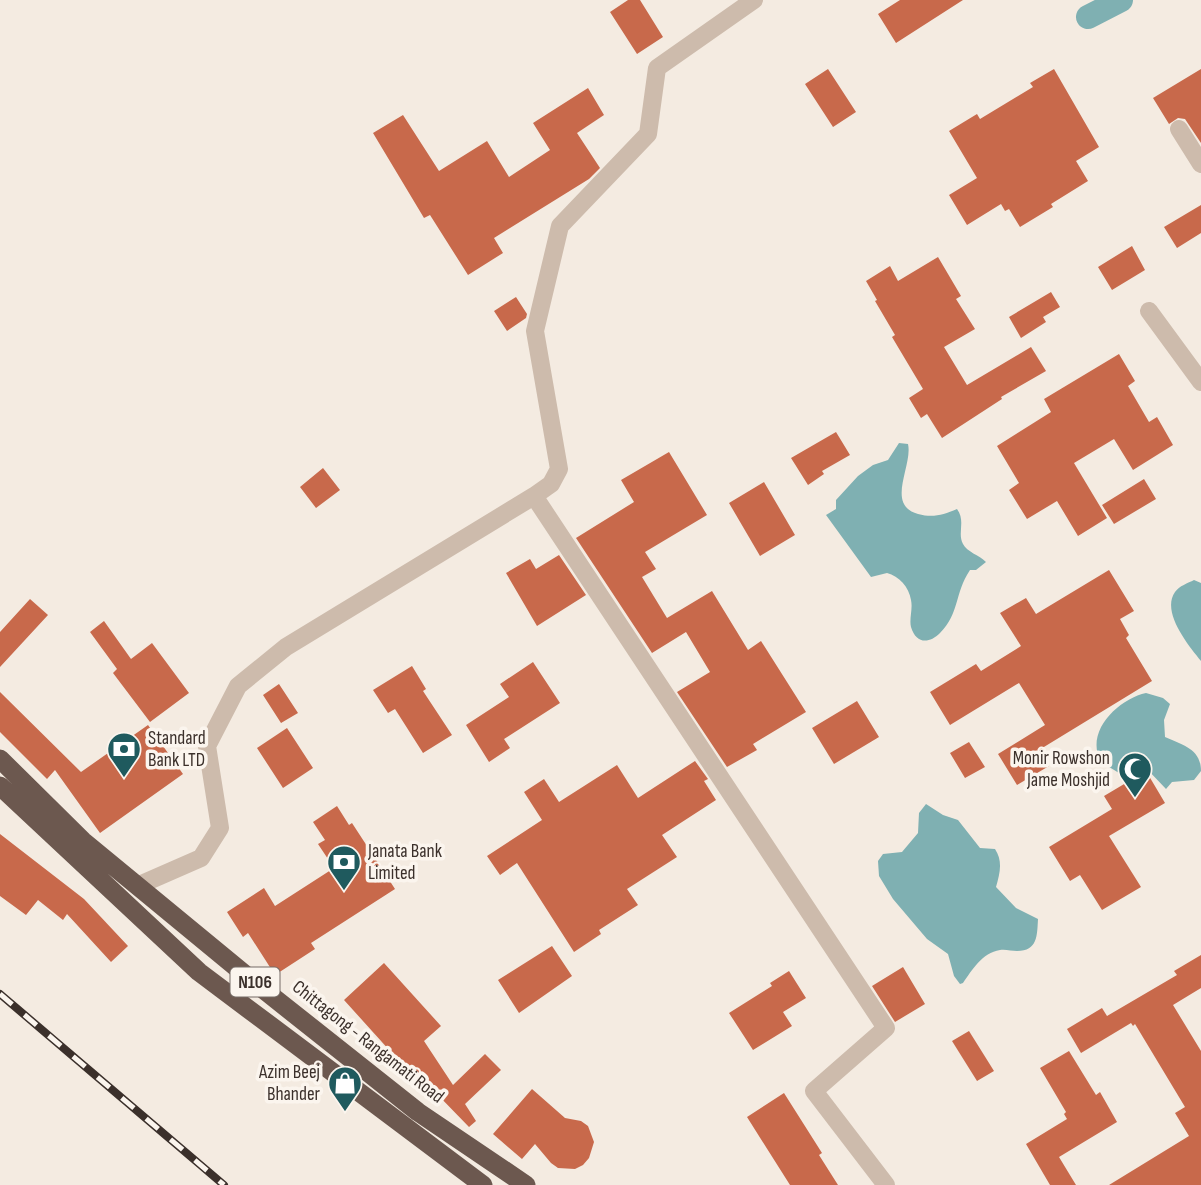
<svg xmlns="http://www.w3.org/2000/svg" width="1201" height="1185" font-family="'Sofia Sans Condensed',sans-serif">
	<style>
		.water { fill: #7fb0b2 }
		.lines { fill: none; stroke-linecap: round; stroke-linejoin: round }
		.canal { stroke: #7fb0b2; stroke-width: 24 }
		.building { fill: #c8694b }
		.minor { stroke: #cdbbac; stroke-width: 18 }
		.trunk { stroke: #6c584f; stroke-width: 19 }
		.rail-casing { stroke: #3b302b; stroke-width: 8 }
		.rail { stroke: #fbf5ee; stroke-width: 5; stroke-dasharray: 16; stroke-linecap: butt }
		.labels { text-anchor: middle; dominant-baseline: central; stroke-width: 7; stroke-linejoin: round; paint-order: stroke }
		.shield { fill: #fbf5ee; stroke: #756b66; stroke-width: 2 }
		.shield-label { font-size: 18px; font-weight: bold; fill: #3b302b }
		.poi-label { font-size: 19px; fill: #3b302b; stroke: #fbf5ee; text-anchor: start }
		.street-label { font-size: 19px; fill: #3b302b; stroke: #fbf5ee }
	</style>
	<rect width="100%" height="100%" fill="#f4ebe1"/>
	<path class="water" d="M 899,443 L 908,444 C 913,466 885,505 918,514 C 933,518 943,515 957,509 C 966,521 957,533 963,544 C 967,552 979,555 986,562 L 976,570 L 970,570 C 954,594 960,613 940,633 C 929,644 916,644 911,627 C 909,619 913,609 911,600 C 909,587 899,576 887,573 L 871,577 L 826,515 L 836,509 L 836,500 L 858,476 L 873,465 L 888,460 Z
		M 1194,580 L 1201,583 L 1201,661 C 1188,645 1161,612 1175,592 C 1179,586 1188,583 1194,580 Z
		M 1146,693 L 1163,698 L 1170,704 L 1164,720 L 1165,737 C 1183,745 1201,749 1201,771 L 1194,780 L 1172,782 L 1166,789 L 1146,768 L 1119,773 L 1101,762 C 1084,731 1119,699 1146,693 Z
		M 926,804 L 943,815 L 958,820 L 980,848 L 995,849 C 1003,861 1000,873 996,887 L 1016,908 L 1038,919 C 1037,935 1038,951 1017,951 C 1012,951 1005,949 1000,950 C 982,953 972,970 963,983 L 960,984 L 954,976 L 948,954 L 927,939 L 893,899 L 879,876 L 878,861 L 883,854 L 902,852 L 918,833 L 919,813 Z"/>
	<g class="lines">
		<path class="canal" d="M 1088,17 L 1121,0"/>
	</g>
	<path class="building" d="M 628,0 L 640,0 L 663,37 L 637,54 L 610,12 Z
		M 900,0 L 963,0 L 896,43 L 878,14 Z
		M 828,69 L 856,112 L 833,127 L 805,84 Z
		M 1054,69 L 1099,147 L 1076,161 L 1088,181 L 1051,204 L 1053,207 L 1020,227 L 1009,209 L 1005,211 L 1001,204 L 967,225 L 949,195 L 977,178 L 949,131 L 977,114 L 980,119 L 1033,87 L 1030,83 Z
		M 1201,69 L 1201,143 L 1185,119 L 1178,118 L 1169,124 L 1153,98 Z
		M 588,88 L 604,115 L 577,133 L 600,168 L 589,179 L 494,238 L 503,253 L 468,275 L 430,215 L 424,218 L 373,133 L 403,115 L 439,171 L 487,141 L 509,177 L 550,150 L 533,123 Z
		M 1201,205 L 1201,233 L 1177,248 L 1164,227 Z
		M 1132,246 L 1145,270 L 1112,290 L 1098,267 Z
		M 938,257 L 961,296 L 956,299 L 975,329 L 944,347 L 967,385 L 1031,347 L 1046,371 L 1001,397 L 1002,399 L 942,438 L 927,414 L 921,418 L 909,398 L 923,389 L 892,337 L 895,335 L 875,301 L 877,300 L 866,281 L 890,266 L 898,281 Z
		M 1051,292 L 1060,307 L 1043,317 L 1046,322 L 1021,338 L 1009,317 Z
		M 516,297 L 527,314 L 526,318 L 507,331 L 494,311 Z
		M 1119,354 L 1135,381 L 1128,386 L 1149,422 L 1157,417 L 1173,445 L 1133,470 L 1114,439 L 1074,463 L 1107,518 L 1078,536 L 1057,501 L 1027,519 L 1009,490 L 1019,483 L 997,446 L 1051,412 L 1044,399 Z
		M 836,432 L 850,455 L 822,471 L 824,474 L 808,485 L 791,458 Z
		M 669,452 L 707,515 L 645,552 L 656,569 L 642,577 L 667,618 L 712,591 L 748,650 L 761,641 L 806,712 L 753,744 L 757,750 L 727,767 L 677,692 L 710,672 L 686,632 L 652,653 L 576,538 L 634,502 L 621,480 Z
		M 323,468 L 340,490 L 316,508 L 300,487 Z
		M 1144,479 L 1156,499 L 1114,524 L 1102,505 Z
		M 764,482 L 795,535 L 760,556 L 729,503 Z
		M 559,555 L 586,595 L 537,626 L 506,573 L 530,559 L 536,569 Z
		M 1109,570 L 1134,611 L 1120,619 L 1129,635 L 1126,638 L 1152,681 L 1039,750 L 1049,766 L 1017,785 L 998,754 L 1045,725 L 1019,683 L 950,725 L 930,692 L 976,664 L 981,671 L 1021,646 L 1000,613 L 1026,598 L 1036,614 Z
		M 30,599 L 48,615 L 0,667 L 0,632 Z
		M 104,621 L 131,659 L 152,643 L 189,693 L 150,722 L 113,673 L 117,669 L 90,632 Z
		M 533,662 L 560,703 L 504,739 L 510,748 L 489,762 L 466,725 L 509,697 L 500,684 Z
		M 412,666 L 426,689 L 423,691 L 452,735 L 423,753 L 395,709 L 388,713 L 373,690 Z
		M 279,684 L 298,713 L 281,723 L 263,695 Z
		M 0,692 L 81,772 L 148,725 L 183,774 L 100,833 L 55,770 L 47,779 L 0,732 Z
		M 857,701 L 879,737 L 834,764 L 812,728 Z
		M 287,728 L 313,768 L 283,788 L 257,748 Z
		M 969,742 L 985,767 L 965,778 L 950,753 Z
		M 695,761 L 708,779 L 704,781 L 716,800 L 662,835 L 677,857 L 627,889 L 638,905 L 599,930 L 601,934 L 574,952 L 517,863 L 500,875 L 487,856 L 542,820 L 524,792 L 544,779 L 559,802 L 617,765 L 638,798 Z
		M 1146,771 L 1165,803 L 1109,836 L 1141,887 L 1102,910 L 1080,875 L 1070,881 L 1049,847 L 1112,809 L 1104,796 Z
		M 337,806 L 349,825 L 352,823 L 395,889 L 311,943 L 315,949 L 275,975 L 248,933 L 243,937 L 227,912 L 264,888 L 275,906 L 334,868 L 318,844 L 325,840 L 313,822 Z
		M 0,834 L 84,899 L 128,946 L 111,962 L 67,914 L 63,920 L 38,900 L 26,915 L 0,896 Z
		M 552,946 L 572,976 L 519,1013 L 498,980 Z
		M 1201,955 L 1201,988 L 1173,1005 L 1201,1051 L 1201,1185 L 1109,1185 L 1189,1136 L 1175,1113 L 1185,1107 L 1135,1024 L 1133,1026 L 1131,1023 L 1081,1053 L 1067,1029 L 1102,1008 L 1107,1016 L 1177,975 L 1174,971 Z
		M 384,963 L 441,1026 L 424,1041 L 453,1085 L 485,1054 L 501,1070 L 465,1104 L 476,1121 L 469,1127 L 435,1092 L 427,1097 L 403,1060 L 400,1062 L 344,1000 Z
		M 903,967 L 925,1004 L 895,1022 L 872,986 Z
		M 789,971 L 806,998 L 783,1012 L 792,1026 L 753,1050 L 729,1013 L 772,986 L 770,983 Z
		M 969,1031 L 994,1071 L 977,1081 L 952,1041 Z
		M 1069,1051 L 1096,1095 L 1100,1092 L 1117,1122 L 1059,1157 L 1076,1185 L 1050,1185 L 1026,1144 L 1067,1119 L 1064,1114 L 1066,1112 L 1040,1068 Z
		M 532,1089 L 565,1118 L 581,1121 L 588,1126 L 594,1142 L 589,1158 L 583,1165 L 575,1169 L 558,1168 L 551,1163 L 535,1144 L 522,1159 L 493,1134 Z
		M 784,1093 L 822,1153 L 819,1155 L 838,1185 L 790,1185 L 747,1117 Z"/>
	<g class="lines">
		<path class="minor" d="M 754,0 L 657,68 L 648,134 L 560,226 L 535,331 L 559,469 L 551,484 L 534,496 L 886,1028 L 814,1091 L 886,1185
			M 1179,129 L 1201,164
			M 1149,311 L 1201,382
			M 137,886 L 201,858 L 220,828 L 207,746 L 238,686 L 286,647 L 534,496"/>
		<path class="trunk" d="M 0,759 L 83,841 L 254,982 L 418,1112 L 526,1185
			M 0,786 L 199,972 L 483,1185"/>
		<g class="rail-casing">
			<path id="rail" d="M 0,994 L 224,1185"/>
		</g>
		<use href="#rail" class="rail"/>
	</g>
	<defs>
		<g id="bank-pin" transform="scale(1.75)"><path d="M0 17L-7.5 6A9.5 9.5 0 1 1 7.5 6Z" fill="#1f5a5e" stroke="#fbf5ee"/><path d="M-6-4H6V4H-6ZM0-2.3a2.3 2.3 0 1 0 0 4.6a2.3 2.3 0 1 0 0-4.6Z" fill="#fff"/></g>
		<g id="mosque-pin" transform="scale(1.75)"><path d="M0 17L-7.5 6A9.5 9.5 0 1 1 7.5 6Z" fill="#1f5a5e" stroke="#fbf5ee"/><path d="M3.5-4.9A6 6 0 1 0 3.5 4.9A5 5 0 1 1 3.5-4.9Z" fill="#fff"/></g>
		<g id="shop-pin" transform="scale(1.75)"><path d="M0 17L-7.5 6A9.5 9.5 0 1 1 7.5 6Z" fill="#1f5a5e" stroke="#fbf5ee"/><path d="M-5-2.5h2.3a2.7 3.5 0 0 1 5.4 0H5L5.5 6h-11ZM-1.5-2.5h3a1.5 2.3 0 0 0-3 0Z" fill="#fff"/></g>
	</defs>
	<g fill-rule="evenodd">
		<use href="#bank-pin" x="124" y="749"/>
		<use href="#mosque-pin" x="1135" y="769"/>
		<use href="#bank-pin" x="344" y="862"/>
		<use href="#shop-pin" x="345" y="1083"/>
	</g>
	<g class="labels">
		<rect class="shield" x="230.5" y="967.5" width="49" height="29" rx="5"/>
		<g class="shield-label">
			<text x="255" y="982">N106</text>
		</g>
		<g class="poi-label">
			<text x="148" y="738">Standard<tspan x="148" dy="22">Bank LTD</tspan></text>
			<text x="1110" y="758" text-anchor="end">Monir Rowshon<tspan x="1110" dy="22">Jame Moshjid</tspan></text>
			<text x="368" y="851">Janata Bank<tspan x="368" dy="22">Limited</tspan></text>
			<text x="320" y="1072" text-anchor="end">Azim Beej<tspan x="320" dy="22">Bhander</tspan></text>
		</g>
		<g class="street-label">
			<text transform="translate(368 1042) rotate(38)">Chittagong - Rangamati Road</text>
		</g>
	</g>
</svg>
